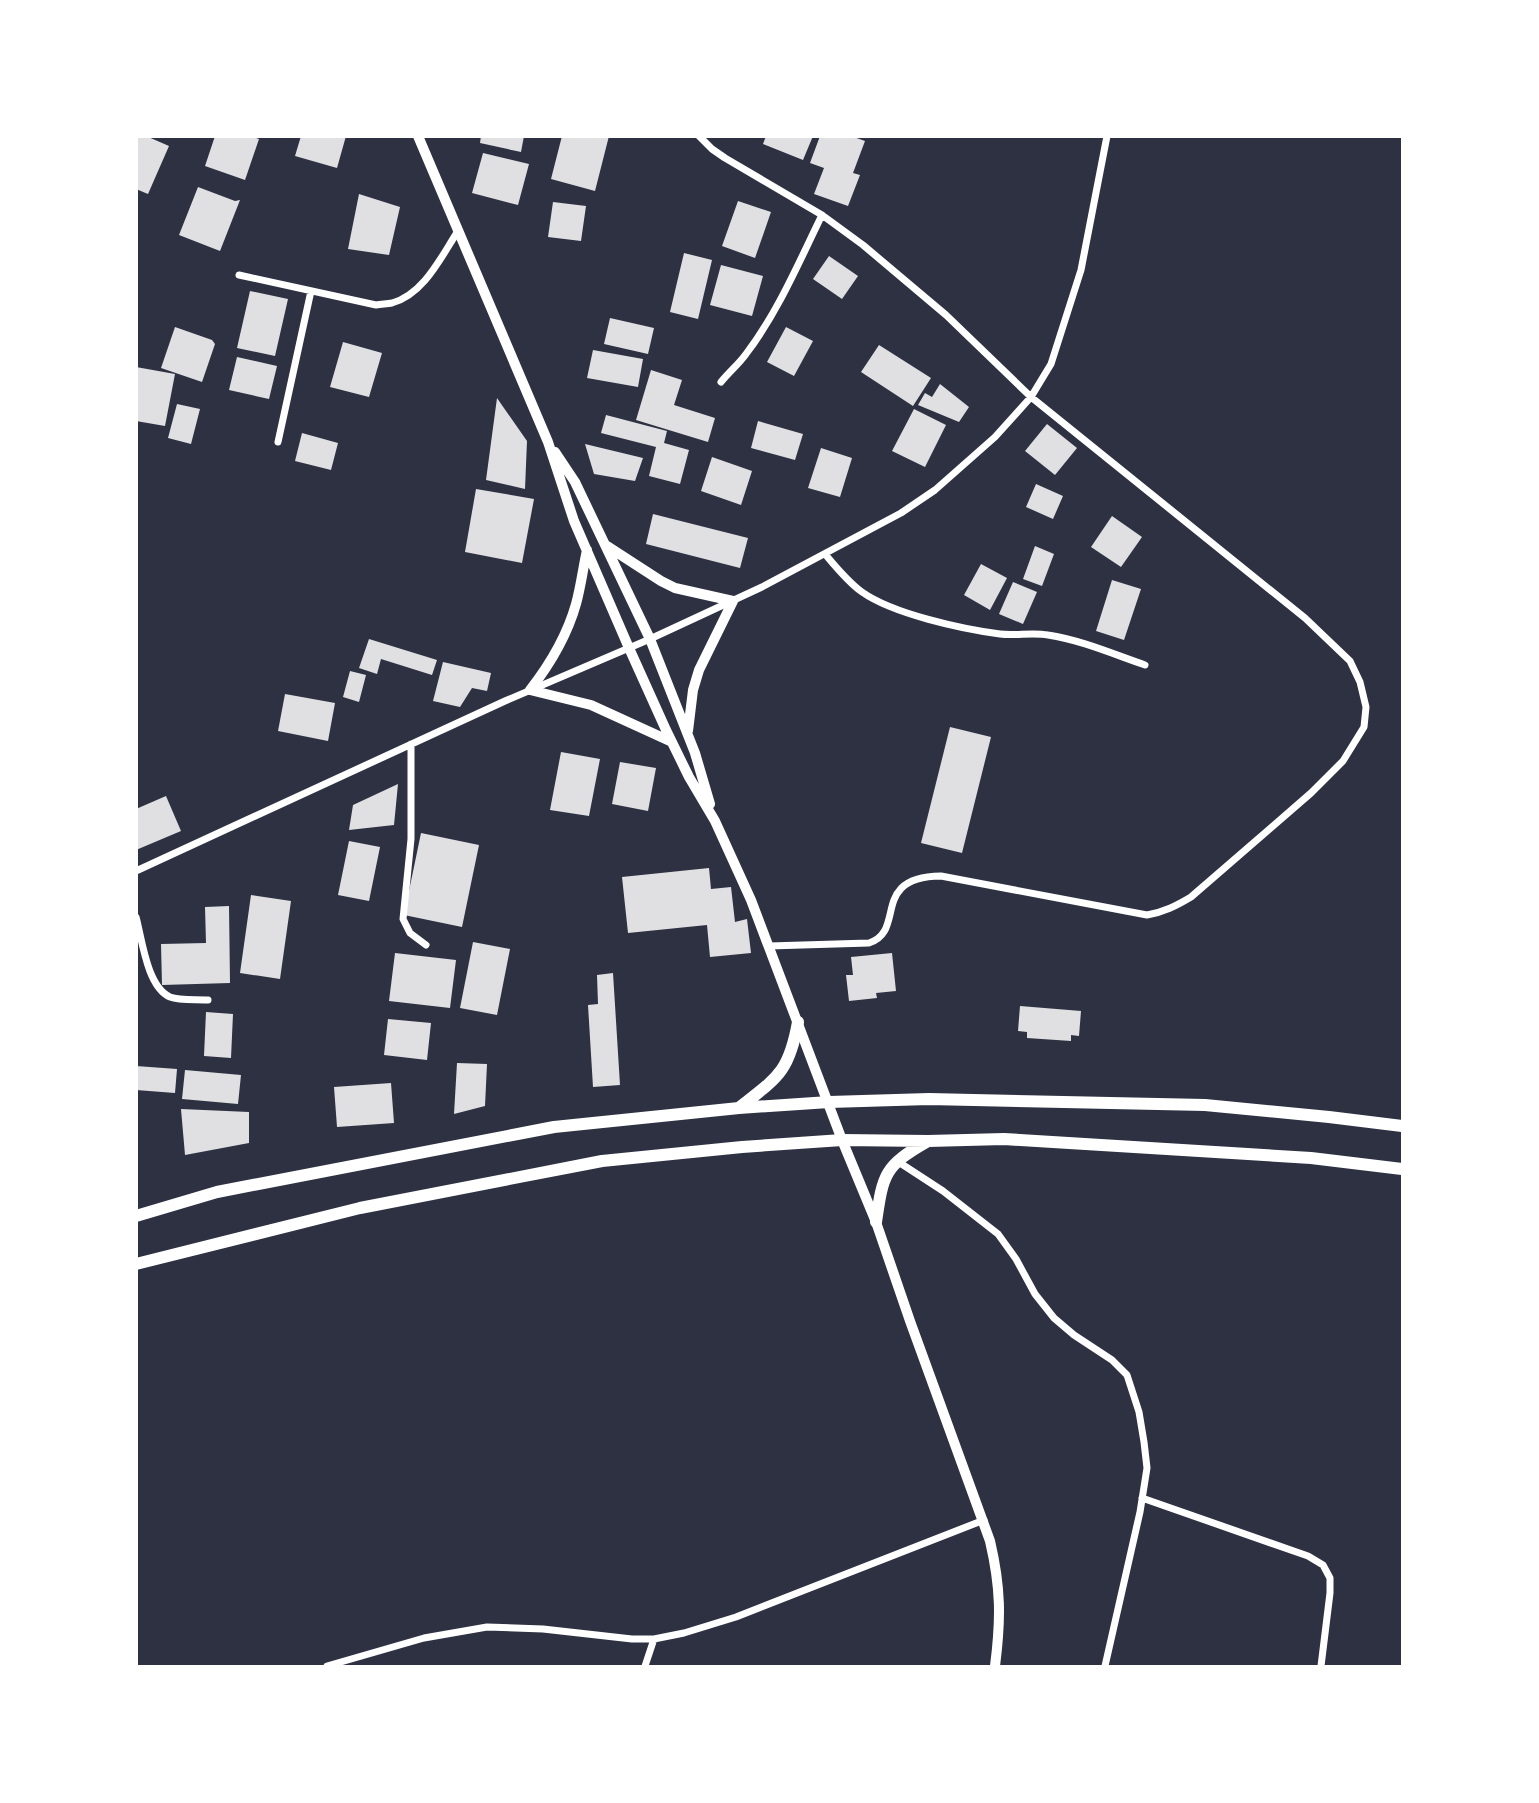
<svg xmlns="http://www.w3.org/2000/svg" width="1539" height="1803" font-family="Quicksand,sans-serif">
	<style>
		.building { fill: #e0e0e3 }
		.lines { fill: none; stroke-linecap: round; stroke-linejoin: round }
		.minor { stroke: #fff; stroke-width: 7 }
		.tertiary { stroke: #fff; stroke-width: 10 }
		.secondary { stroke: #fff; stroke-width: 12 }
	</style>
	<rect width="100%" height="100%" fill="#2d3142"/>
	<path class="building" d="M 136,136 L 146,136 L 169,146 L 148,194 L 136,189 Z
		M 215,136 L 250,136 L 259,139 L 245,180 L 205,166 Z
		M 301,136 L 346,136 L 337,168 L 295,156 Z
		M 481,136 L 524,136 L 521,152 L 480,143 Z
		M 562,136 L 609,136 L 595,191 L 551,179 Z
		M 766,136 L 813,136 L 803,160 L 763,144 Z
		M 820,136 L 851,136 L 865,141 L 853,173 L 860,175 L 848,206 L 814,194 L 824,168 L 810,163 Z
		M 483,153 L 529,164 L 518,205 L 472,193 Z
		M 198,187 L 235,201 L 240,200 L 220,251 L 179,235 Z
		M 359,194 L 400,207 L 389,255 L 348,249 Z
		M 738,201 L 771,212 L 755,258 L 722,246 Z
		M 553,202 L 586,206 L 581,241 L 548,237 Z
		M 684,253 L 712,260 L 698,319 L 670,312 Z
		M 829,256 L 858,276 L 842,299 L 813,279 Z
		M 721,265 L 763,276 L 752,316 L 710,305 Z
		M 250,291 L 288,299 L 275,356 L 237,348 Z
		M 610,318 L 654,328 L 648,354 L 604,344 Z
		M 175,327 L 212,340 L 215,344 L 202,382 L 161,368 Z
		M 786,327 L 813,341 L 794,376 L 767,362 Z
		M 343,342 L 382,353 L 369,397 L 330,387 Z
		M 879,345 L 931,378 L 913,406 L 861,372 Z
		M 593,350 L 643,359 L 638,387 L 587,378 Z
		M 237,357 L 277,366 L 269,399 L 229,390 Z
		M 136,367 L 175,374 L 165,426 L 136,421 Z
		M 651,370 L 682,380 L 674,405 L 715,418 L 708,442 L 636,420 Z
		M 940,384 L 969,407 L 959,422 L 918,405 L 925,393 L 932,397 Z
		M 497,398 L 527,441 L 525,489 L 486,480 Z
		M 177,404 L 200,409 L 191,444 L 168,438 Z
		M 914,409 L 946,425 L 925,467 L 892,451 Z
		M 606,415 L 667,431 L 664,443 L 689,450 L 680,484 L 649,476 L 656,447 L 601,433 Z
		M 758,421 L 803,434 L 795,460 L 751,448 Z
		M 1047,424 L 1077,448 L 1055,475 L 1025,451 Z
		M 302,433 L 338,443 L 331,470 L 295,461 Z
		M 585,444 L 643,458 L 635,481 L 594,474 Z
		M 821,448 L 852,458 L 840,497 L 808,488 Z
		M 712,457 L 752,471 L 741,505 L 701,491 Z
		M 1036,484 L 1063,496 L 1053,519 L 1026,507 Z
		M 476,489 L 534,499 L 522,563 L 465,552 Z
		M 653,514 L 748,538 L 740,568 L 646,544 Z
		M 1112,516 L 1142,537 L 1121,567 L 1091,547 Z
		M 1035,546 L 1054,554 L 1042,586 L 1023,579 Z
		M 981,564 L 1007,578 L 990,610 L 964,595 Z
		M 1112,580 L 1141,589 L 1124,640 L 1096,631 Z
		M 1013,582 L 1037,592 L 1023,624 L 999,614 Z
		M 369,639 L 437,660 L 432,675 L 381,659 L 377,674 L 359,668 Z
		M 443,662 L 491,673 L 487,691 L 472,688 L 460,707 L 433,701 Z
		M 350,671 L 366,675 L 359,702 L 343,697 Z
		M 285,694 L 335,703 L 328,741 L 278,731 Z
		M 950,727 L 991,737 L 962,853 L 921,843 Z
		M 561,752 L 600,759 L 589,816 L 550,810 Z
		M 620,762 L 656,768 L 648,811 L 612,804 Z
		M 398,784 L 394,825 L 349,830 L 353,805 Z
		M 166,796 L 181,831 L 136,850 L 136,809 Z
		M 421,833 L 479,845 L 462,927 L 404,915 Z
		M 349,841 L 380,847 L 369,901 L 338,895 Z
		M 709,868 L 711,889 L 731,887 L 735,922 L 747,919 L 751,953 L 710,957 L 707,925 L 628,933 L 622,877 Z
		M 251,895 L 291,901 L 280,979 L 240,973 Z
		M 229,906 L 230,983 L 162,985 L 161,944 L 206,943 L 205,907 Z
		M 473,942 L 510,949 L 497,1015 L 460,1008 Z
		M 395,953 L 456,960 L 450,1008 L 389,1001 Z
		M 892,953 L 896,991 L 876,993 L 877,998 L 849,1001 L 846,975 L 853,975 L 851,957 Z
		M 613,973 L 620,1085 L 593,1087 L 588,1005 L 598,1004 L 597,975 Z
		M 1020,1006 L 1081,1011 L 1079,1036 L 1071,1035 L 1071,1041 L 1027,1038 L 1027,1032 L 1018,1031 Z
		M 206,1012 L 233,1014 L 231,1058 L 204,1056 Z
		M 388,1019 L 431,1023 L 427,1060 L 384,1055 Z
		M 457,1063 L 487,1064 L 485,1106 L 454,1114 Z
		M 136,1066 L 177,1069 L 175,1093 L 136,1090 Z
		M 185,1070 L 241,1075 L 238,1104 L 182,1099 Z
		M 391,1083 L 394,1123 L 337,1127 L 334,1087 Z
		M 181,1109 L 249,1112 L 249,1143 L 185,1155 Z"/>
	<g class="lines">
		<path class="minor" d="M 699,136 L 712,149 L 725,158 L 822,215 L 863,245 L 946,315 L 1031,397 L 1305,618 L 1350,661 L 1360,682 L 1366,707 L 1364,727 L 1343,761 L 1311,793 L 1191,897 C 1176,906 1164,912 1147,915 L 941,876 C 869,877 907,931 869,943 L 769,946
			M 239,275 L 376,305 C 381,304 387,304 392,303 C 424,294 441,257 458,231
			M 721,382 C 729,372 739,364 746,354 C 778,312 799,262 822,215
			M 278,442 L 311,291
			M 825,554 C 836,567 848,582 862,592 C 893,614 962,629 1000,634 C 1016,636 1032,632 1048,635 C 1081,640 1113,654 1145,665
			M 411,744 L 411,839 L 403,919 L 410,933 L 426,945
			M 136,871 L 505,701 L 650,639 L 762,587 L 901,513 L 935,490 L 995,437 L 1031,397 L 1051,364 L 1081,270 L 1107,136
			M 136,917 C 142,939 147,987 170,997 C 180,1001 197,999 208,1000
			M 897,1161 L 943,1191 L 998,1234 L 1016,1259 L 1035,1294 L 1054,1318 L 1074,1335 L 1112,1360 L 1127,1375 L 1139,1412 L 1144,1442 L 1147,1468 L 1140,1512 L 1105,1666
			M 1142,1498 L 1308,1556 L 1323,1565 L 1330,1578 L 1330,1593 L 1321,1666
			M 327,1666 L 424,1638 L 487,1627 L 543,1629 L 632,1639 L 654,1639 L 684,1633 L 736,1617 L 984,1520
			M 645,1666 L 654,1639"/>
		<path class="tertiary" d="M 418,136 L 548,442 L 574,521 L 629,648 L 666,730 L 689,777 L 715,821 L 751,900 L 842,1140 L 876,1222 L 910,1321 L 990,1541 C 1001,1588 1001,1619 995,1666
			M 555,452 L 575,482 L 650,639 L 695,753 L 710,804
			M 607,546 L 661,581 L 675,588 L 733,601 L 699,670 L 693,690 L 688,731
			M 587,550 C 583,568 581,586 576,604 C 567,636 551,663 530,690 L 591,705 L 672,742"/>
		<path class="secondary" d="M 740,1107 C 778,1077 789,1072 798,1022
			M 136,1216 L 217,1192 L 554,1127 L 739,1108 L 829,1102 L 929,1099 L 1205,1105 L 1329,1117 L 1402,1126
			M 876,1222 C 883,1174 884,1166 928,1141
			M 136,1264 L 360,1208 L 602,1161 L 742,1147 L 842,1140 L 928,1141 L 1004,1139 L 1311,1158 L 1402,1169"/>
	</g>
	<rect width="1539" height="1803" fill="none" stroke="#ffffff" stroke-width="276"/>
</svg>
